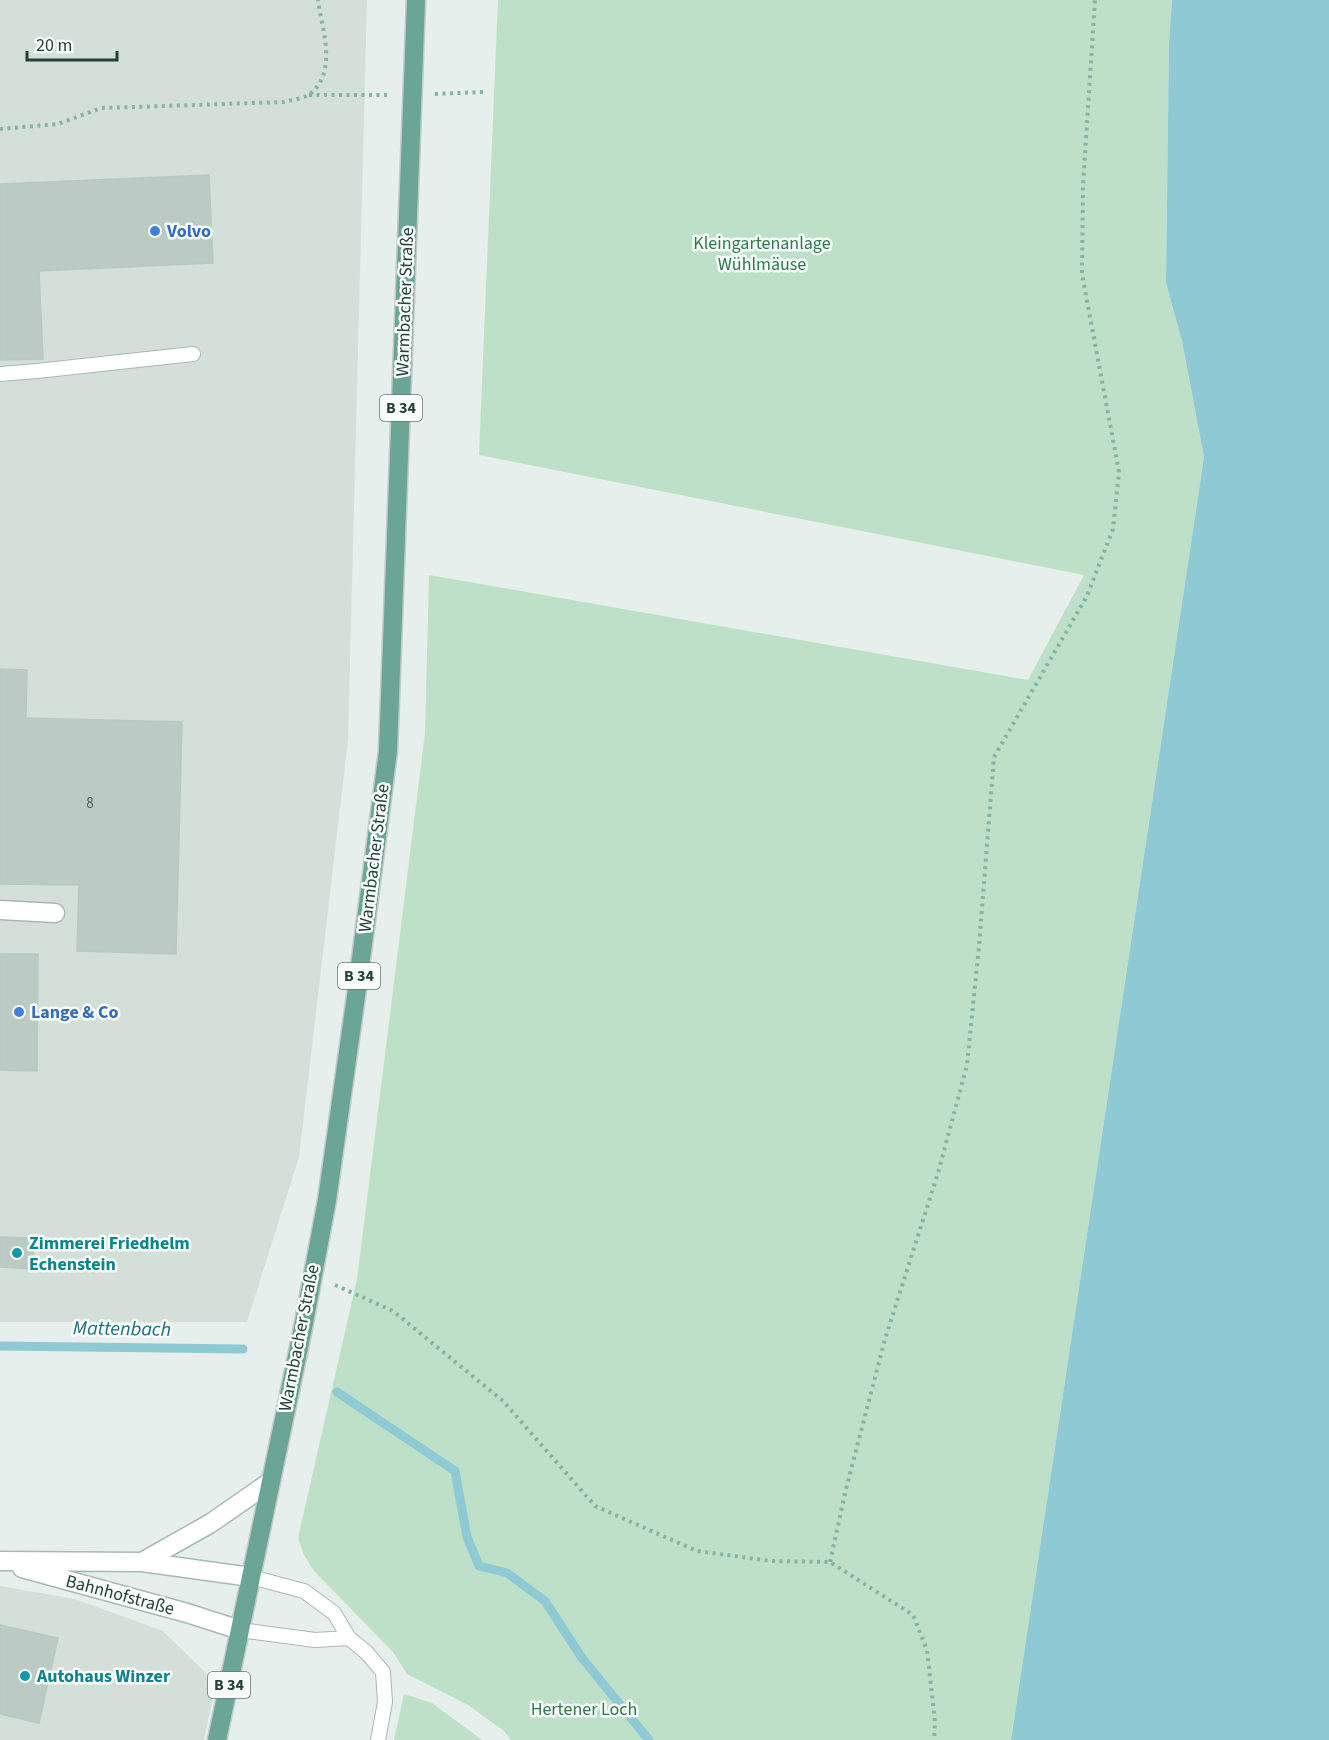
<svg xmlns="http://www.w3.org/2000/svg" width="1329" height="1740" font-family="'Source Sans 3',sans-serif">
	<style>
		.built { fill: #d4dfda }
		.green { fill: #bfe0c8 }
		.water { fill: #8ec9d4 }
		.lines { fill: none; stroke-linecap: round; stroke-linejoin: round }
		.stream { stroke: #8ec9d4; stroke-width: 9 }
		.building { fill: #bbcac4; stroke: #b8c9c2; stroke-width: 1.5 }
		.lane-casing { stroke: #a8b8b2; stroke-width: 16 }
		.street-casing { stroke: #a8b8b2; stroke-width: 21 }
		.secondary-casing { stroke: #a4bbb3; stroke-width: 21 }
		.primary-casing { stroke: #c2cac8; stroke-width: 21 }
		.path { stroke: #86b3a5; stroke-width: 4; stroke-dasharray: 3 4.5; stroke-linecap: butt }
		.lane { stroke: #fff; stroke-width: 14 }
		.street { stroke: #fff; stroke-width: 18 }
		.secondary { stroke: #fff; stroke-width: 18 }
		.primary { stroke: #6aa596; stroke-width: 18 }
		.shop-dot { fill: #3f7fe0; stroke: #f7fbf9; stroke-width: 2 }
		.culture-dot { fill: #0f9aa8; stroke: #f7fbf9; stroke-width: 2 }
		.labels { text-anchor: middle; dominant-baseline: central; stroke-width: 5; stroke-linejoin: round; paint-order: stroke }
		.number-label { font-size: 15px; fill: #4a645c }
		.shield { fill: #f7fbf9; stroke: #637a73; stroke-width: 1.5 }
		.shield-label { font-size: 16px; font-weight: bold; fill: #24423a }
		.shop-label { font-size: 18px; font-weight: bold; fill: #366cbe; stroke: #f7fbf9; text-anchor: start }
		.park-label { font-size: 18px; fill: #2d7a4b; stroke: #f7fbf9 }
		.street-label { font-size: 18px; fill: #24423a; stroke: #f7fbf9 }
		.culture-label { font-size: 18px; font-weight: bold; fill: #0d838f; stroke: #f7fbf9; text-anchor: start }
		.water-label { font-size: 20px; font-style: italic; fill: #1c6f80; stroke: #f7fbf9 }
	</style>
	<rect width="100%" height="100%" fill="#e6efeb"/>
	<path class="built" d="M 0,0 L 367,0 L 348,740 L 299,1157 L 247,1322 L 0,1322 Z
		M 0,1586 L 75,1599 L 163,1631 L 216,1683 L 204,1740 L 0,1740 Z"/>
	<path class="green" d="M 498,0 L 1172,0 L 1169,43 L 1166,283 L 1182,341 L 1204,457 L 1011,1740 L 511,1740 L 504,1731 L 468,1705 L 407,1674 L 393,1652 L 314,1571 L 304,1555 L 298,1538 L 357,1279 L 425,733 L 429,575 L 1028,680 L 1084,575 L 479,455 Z
		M 404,1694 L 432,1703 L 482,1740 L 394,1740 Z"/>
	<path class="water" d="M 1172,0 L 1329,0 L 1329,1740 L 1011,1740 L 1204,457 L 1182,341 L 1166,283 L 1169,43 Z"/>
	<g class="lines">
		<path class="stream" d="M 0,1346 L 243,1349
			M 337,1392 L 455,1471 L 467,1537 L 479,1566 L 507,1573 L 545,1601 L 582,1658 L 649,1740"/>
	</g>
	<path class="building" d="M 209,175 L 213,263 L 39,271 L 43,359 L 0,360 L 0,184 Z
		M 0,669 L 27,670 L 26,718 L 182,722 L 176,954 L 77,951 L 79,885 L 0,884 Z
		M 0,954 L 38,954 L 37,1071 L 0,1070 Z
		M 0,1237 L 34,1238 L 33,1269 L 0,1267 Z
		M 0,1625 L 58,1638 L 39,1723 L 0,1714 Z"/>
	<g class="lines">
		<g class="lane-casing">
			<path id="lane" d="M 0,374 L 37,371 L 193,354
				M 251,1577 L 304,1591 L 334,1613 L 349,1638 L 367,1653 L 383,1672 L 385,1702 L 378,1740
				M 240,1630 L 315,1640 L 349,1638"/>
		</g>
		<g class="street-casing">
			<path id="street" d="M 0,910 L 55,913"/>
		</g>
		<g class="secondary-casing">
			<path id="secondary" d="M 0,1561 L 142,1562 L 211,1523 L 270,1482
				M 142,1562 L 251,1577
				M 22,1568 L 187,1613 L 240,1630"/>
		</g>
		<g class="primary-casing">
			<path id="primary" d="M 217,1740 L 303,1328 L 327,1200 L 358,982 L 388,751 L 416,0"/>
		</g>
		<path class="path" d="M 435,94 L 483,92
			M 309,95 L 389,95
			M 0,129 L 58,124 L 101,108 L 283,102 C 291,100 303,99 310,94 C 338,71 322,30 318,0
			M 335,1285 L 393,1311 L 503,1401 L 595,1506 L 697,1551 L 771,1561 L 830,1562 L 913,1615 L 927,1650 L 935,1722 L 934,1740
			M 830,1562 L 846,1489 L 885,1339 L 938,1173 L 967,1065 L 979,946 L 994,757 L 1087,596 L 1113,529 L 1119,472 L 1082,274 L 1083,185 L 1095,0"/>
		<use href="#lane" class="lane"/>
		<use href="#street" class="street"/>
		<use href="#secondary" class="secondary"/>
		<use href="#primary" class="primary"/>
	</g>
	<g class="shop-dot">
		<circle cx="155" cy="231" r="6"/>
		<circle cx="19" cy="1012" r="6"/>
	</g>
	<g class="culture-dot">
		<circle cx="17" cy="1253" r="6"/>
		<circle cx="25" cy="1676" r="6"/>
	</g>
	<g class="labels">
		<g class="number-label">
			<text x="90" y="803">8</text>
		</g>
		<g class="shield">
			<rect x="380" y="395" width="42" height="26" rx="4.5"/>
			<rect x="338" y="963" width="42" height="26" rx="4.5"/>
			<rect x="208" y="1672" width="42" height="26" rx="4.5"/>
		</g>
		<g class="shield-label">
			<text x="401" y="408">B 34</text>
			<text x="359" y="976">B 34</text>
			<text x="229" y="1685">B 34</text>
		</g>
		<g class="shop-label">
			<text x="167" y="231">Volvo</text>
			<text x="31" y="1012">Lange &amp; Co</text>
		</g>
		<g class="park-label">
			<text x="762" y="243">Kleingartenanlage<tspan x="762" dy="21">Wühlmäuse</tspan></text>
			<text x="584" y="1709">Hertener Loch</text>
		</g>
		<g class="street-label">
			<text transform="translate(405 302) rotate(-88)">Warmbacher Straße</text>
			<text transform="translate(374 858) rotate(-83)">Warmbacher Straße</text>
			<text transform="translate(299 1338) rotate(-79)">Warmbacher Straße</text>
			<text transform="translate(120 1595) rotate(15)">Bahnhofstraße</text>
		</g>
		<g class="culture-label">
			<text x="29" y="1243">Zimmerei Friedhelm<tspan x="29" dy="21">Echenstein</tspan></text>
			<text x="37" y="1676">Autohaus Winzer</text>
		</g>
		<g class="water-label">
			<text transform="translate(122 1329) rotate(1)">Mattenbach</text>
		</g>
	</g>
	<path d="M27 51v9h90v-9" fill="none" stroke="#24423a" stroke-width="3"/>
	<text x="36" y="51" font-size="18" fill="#24423a" stroke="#f7fbf9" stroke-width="4.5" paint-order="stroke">20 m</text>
</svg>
